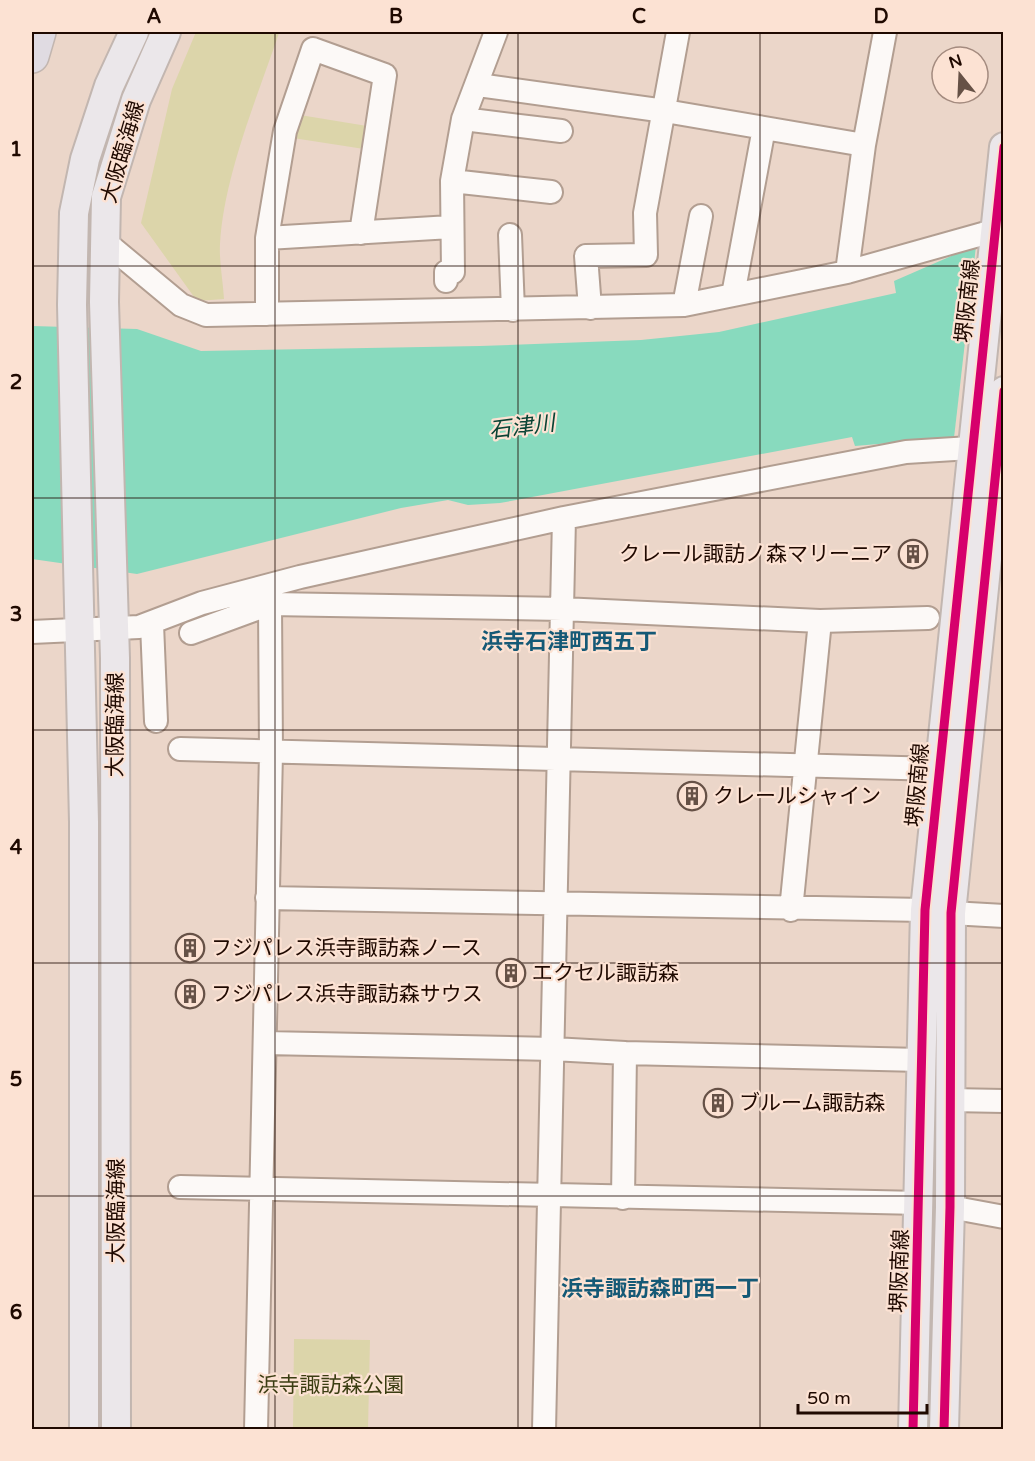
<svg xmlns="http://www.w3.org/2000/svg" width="1035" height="1461" font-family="'Varela Round','Noto Sans JP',sans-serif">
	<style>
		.green { fill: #dcd5aa }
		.water { fill: #88dabe }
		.pier { fill: #ebd6c9 }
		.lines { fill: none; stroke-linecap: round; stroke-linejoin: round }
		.minor-casing { stroke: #b29e91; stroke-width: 26 }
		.major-casing { stroke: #c2b6b0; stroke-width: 32 }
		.highway-casing { stroke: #c2b6b0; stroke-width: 36 }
		.minor { stroke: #fcf9f7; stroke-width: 22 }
		.major { stroke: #ebe7ea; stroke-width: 28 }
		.highway { stroke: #e0dbe2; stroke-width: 33 }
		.cycleway-casing { stroke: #fce2d3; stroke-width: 13 }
		.cycleway { stroke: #d6006c; stroke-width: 9 }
		.grid { fill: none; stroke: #1f0900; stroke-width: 1.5; stroke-opacity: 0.55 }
		.labels { text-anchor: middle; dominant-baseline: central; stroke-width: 4.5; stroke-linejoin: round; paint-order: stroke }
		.street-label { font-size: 21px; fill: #1f0900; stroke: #fce2d3 }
		.poi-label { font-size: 21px; fill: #1f0900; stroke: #fce2d3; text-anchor: start }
		.park-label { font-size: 21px; fill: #3b3d12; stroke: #fce2d3 }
		.water-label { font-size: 22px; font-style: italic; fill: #094334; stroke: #fce2d3 }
		.neighbourhood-label { font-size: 22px; font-weight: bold; fill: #155976; stroke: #fce2d3 }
		.neatline { fill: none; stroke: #1f0900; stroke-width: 2 }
		.grid-label { font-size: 20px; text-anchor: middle; font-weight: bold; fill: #1f0900 }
	</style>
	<rect width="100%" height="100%" fill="#ebd6c9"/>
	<path class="green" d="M 196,32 L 279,33 C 257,98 224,175 220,244 C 219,262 223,281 224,299 L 197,301 L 141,223 L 172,89 Z
		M 300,115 L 367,126 L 364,149 L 293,138 Z
		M 294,1339 L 370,1340 L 368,1429 L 293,1429 Z"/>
	<path class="water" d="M 1003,241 L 1003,428 L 959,437 L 855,446 L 852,437 L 500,503 L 468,505 L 448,500 L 401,508 L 137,574 L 32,559 L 32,326 L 137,329 L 201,351 L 480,346 L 641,340 L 719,332 L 896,293 L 894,281 L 972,247 Z"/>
	<path class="pier" d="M 1003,241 L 1004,428 L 954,438 L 976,246 Z"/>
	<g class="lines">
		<g class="minor-casing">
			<path id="minor" d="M 478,85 L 665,111 L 864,145
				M 463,119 L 561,131
				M 452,181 L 551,192
				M 510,235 L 513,310
				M 267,238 L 451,227
				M 104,241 L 181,305 L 206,315 L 684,305 L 847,272 L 993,231
				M 847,272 L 864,145 L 885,32
				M 446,281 L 446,272 L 453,272 L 452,181 L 463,119 L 496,32
				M 733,295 L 764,128
				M 684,305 L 701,216
				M 590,308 L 586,256 L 646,255 L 645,213 L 678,32
				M 267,314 L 267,238 L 285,131 L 313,49 L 385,75 L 361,233
				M 152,624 L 156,721
				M 32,632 L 139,627 L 202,603 L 300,577 L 564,518 L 906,452 L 987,447
				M 191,633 L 270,604 L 562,609 L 820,621 L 928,618
				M 180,749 L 938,769
				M 267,898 L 925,910
				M 791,910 L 820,621
				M 951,913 L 1004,916
				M 265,1043 L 553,1049 L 625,1053 L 623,1198
				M 625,1053 L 921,1060
				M 949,1100 L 1004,1101
				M 180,1187 L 920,1203
				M 950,1207 L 1004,1217
				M 256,1430 L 271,753 L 270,604
				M 544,1430 L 564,518"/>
		</g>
		<g class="major-casing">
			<path id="major" d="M 84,1430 L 84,822 L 72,305 L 74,213 L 85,159 L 109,86 L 134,32
				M 116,1430 L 115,658 L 104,302 L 106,197 L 136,100 L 166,32
				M 913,1430 L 925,910 L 1004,147
				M 944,1430 L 950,1207 L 951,913 L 1004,391"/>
		</g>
		<g class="highway-casing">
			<path id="highway" d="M 32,56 L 39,32"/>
		</g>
		<use href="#minor" class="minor"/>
		<use href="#major" class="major"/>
		<use href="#highway" class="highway"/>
		<g class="cycleway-casing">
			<path id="cycleway" d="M 913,1430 L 925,910 L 1004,147
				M 944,1430 L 950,1207 L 951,913 L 1004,391"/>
		</g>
		<use href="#cycleway" class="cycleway"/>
	</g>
	<path class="grid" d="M 275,32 L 275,1430M 518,32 L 518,1430M 760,32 L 760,1430M 32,266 L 1004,266M 32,498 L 1004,498M 32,730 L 1004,730M 32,963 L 1004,963M 32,1196 L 1004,1196"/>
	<defs>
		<g id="building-ring" transform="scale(1.5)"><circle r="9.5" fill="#fce2d3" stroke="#665146" stroke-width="1.5"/><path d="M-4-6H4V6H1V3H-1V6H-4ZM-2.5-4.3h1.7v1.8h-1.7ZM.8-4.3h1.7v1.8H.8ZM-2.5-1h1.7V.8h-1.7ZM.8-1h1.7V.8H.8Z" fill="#665146"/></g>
	</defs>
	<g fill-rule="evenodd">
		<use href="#building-ring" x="913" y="554"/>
		<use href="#building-ring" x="692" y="796"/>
		<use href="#building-ring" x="190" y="948"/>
		<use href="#building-ring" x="511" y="973"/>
		<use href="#building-ring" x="190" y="994"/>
		<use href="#building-ring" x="718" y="1103"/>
	</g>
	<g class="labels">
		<g class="street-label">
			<text transform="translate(123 152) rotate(-74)">大阪臨海線</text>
			<text transform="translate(968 301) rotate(-84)">堺阪南線</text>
			<text transform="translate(115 725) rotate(-90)">大阪臨海線</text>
			<text transform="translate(918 785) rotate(-85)">堺阪南線</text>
			<text transform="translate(116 1211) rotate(-90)">大阪臨海線</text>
			<text transform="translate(900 1271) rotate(-88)">堺阪南線</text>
		</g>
		<g class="poi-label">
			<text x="892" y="554" text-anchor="end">クレール諏訪ノ森マリーニア</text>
			<text x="713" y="796">クレールシャイン</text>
			<text x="211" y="948">フジパレス浜寺諏訪森ノース</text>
			<text x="532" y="973">エクセル諏訪森</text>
			<text x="211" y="994">フジパレス浜寺諏訪森サウス</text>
			<text x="739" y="1103">ブルーム諏訪森</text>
		</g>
		<g class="park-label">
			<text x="331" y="1385">浜寺諏訪森公園</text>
		</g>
		<g class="water-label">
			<text transform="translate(522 427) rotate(-7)">石津川</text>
		</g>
		<g class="neighbourhood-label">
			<text x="569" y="642">浜寺石津町西五丁</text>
			<text x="660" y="1289">浜寺諏訪森町西一丁</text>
		</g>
	</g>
	<rect width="1035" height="1461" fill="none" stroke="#fce2d3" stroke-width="66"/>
	<g transform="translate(960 75) rotate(342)"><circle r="28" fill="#fce2d3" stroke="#a48b7f" stroke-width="1.5"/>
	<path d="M0-4.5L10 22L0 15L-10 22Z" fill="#665146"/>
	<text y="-9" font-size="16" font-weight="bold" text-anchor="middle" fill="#1f0900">N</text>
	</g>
	<path d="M798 1404v9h129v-9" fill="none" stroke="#1f0900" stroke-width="3"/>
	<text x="807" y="1404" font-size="18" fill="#1f0900" stroke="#fce2d3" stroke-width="4.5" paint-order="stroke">50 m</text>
	<rect x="33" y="33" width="969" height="1395" class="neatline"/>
	<g class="grid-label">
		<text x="154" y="23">A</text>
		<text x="396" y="23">B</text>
		<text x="639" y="23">C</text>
		<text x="881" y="23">D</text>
		<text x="16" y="156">1</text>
		<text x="16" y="389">2</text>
		<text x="16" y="621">3</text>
		<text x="16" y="854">4</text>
		<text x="16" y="1086">5</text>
		<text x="16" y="1319">6</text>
	</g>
</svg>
